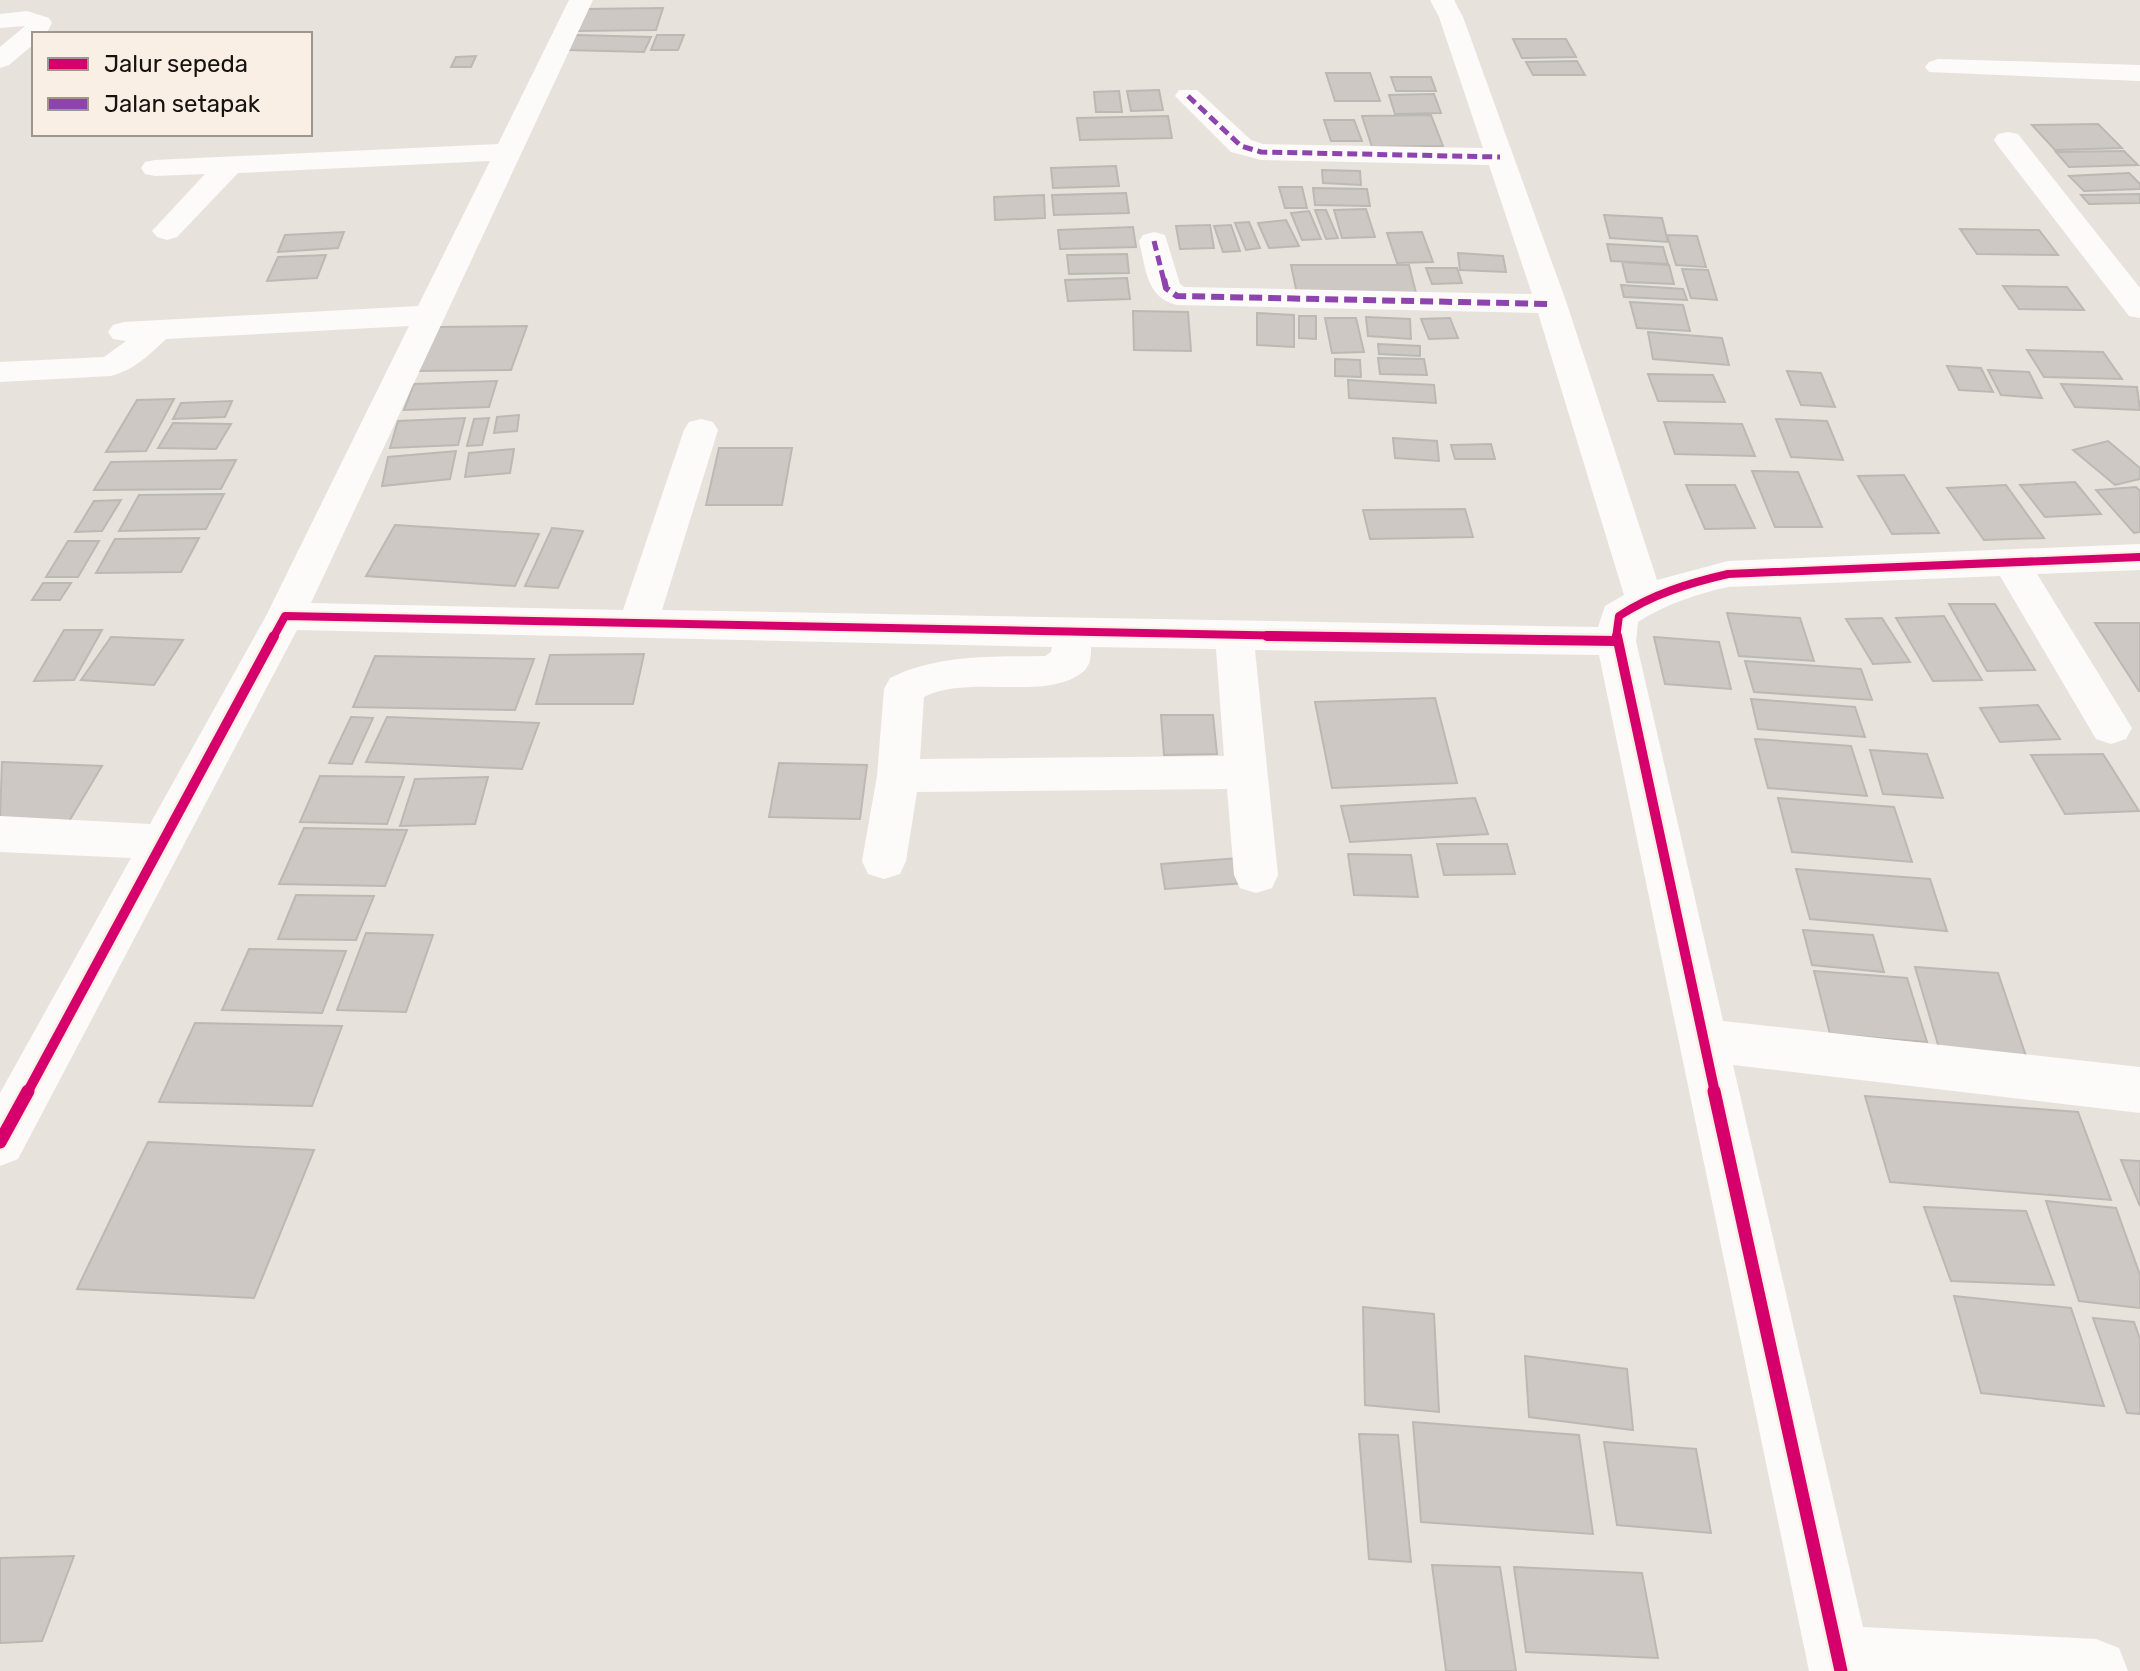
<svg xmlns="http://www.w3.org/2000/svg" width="2140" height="1671" font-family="Rubik,sans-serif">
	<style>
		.building { fill: #cdc8c4; stroke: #bcb8b3; stroke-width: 2 }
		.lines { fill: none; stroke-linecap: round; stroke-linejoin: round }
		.minor { fill: #fcfbfa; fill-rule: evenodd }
		.quiet-far1 { stroke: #8e44ad; stroke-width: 5; stroke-dasharray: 10 5; stroke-linecap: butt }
		.quiet { stroke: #8e44ad; stroke-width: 6; stroke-dasharray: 13 6; stroke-linecap: butt }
		.cycleway-far2-casing { stroke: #faefe5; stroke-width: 12 }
		.cycleway-far1-casing { stroke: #faefe5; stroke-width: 15 }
		.cycleway-casing { stroke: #faefe5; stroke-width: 18 }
		.cycleway-far2 { stroke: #d6006c; stroke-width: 8 }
		.cycleway-far1 { stroke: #d6006c; stroke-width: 10 }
		.cycleway { stroke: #d6006c; stroke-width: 13 }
	</style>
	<rect width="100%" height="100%" fill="#e8e2dd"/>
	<path class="building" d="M 663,8 L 656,30 L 577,31 L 586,9 Z
		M 576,35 L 651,37 L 644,52 L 568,50 Z
		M 657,35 L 684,35 L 678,50 L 651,50 Z
		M 1513,39 L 1566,39 L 1576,57 L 1522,58 Z
		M 476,56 L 471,67 L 451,67 L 456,57 Z
		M 1577,61 L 1585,75 L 1533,75 L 1526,62 Z
		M 1326,73 L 1370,73 L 1380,101 L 1335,101 Z
		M 1391,77 L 1431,77 L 1436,91 L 1396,91 Z
		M 1159,90 L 1163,110 L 1131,111 L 1127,91 Z
		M 1119,91 L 1122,112 L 1096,112 L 1094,92 Z
		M 1434,94 L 1441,113 L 1395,114 L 1389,95 Z
		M 1431,115 L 1443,146 L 1372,147 L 1362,116 Z
		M 1168,116 L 1172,138 L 1080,140 L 1077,118 Z
		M 1324,120 L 1354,120 L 1362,141 L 1331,141 Z
		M 2098,124 L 2122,148 L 2055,150 L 2032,125 Z
		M 2124,151 L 2138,165 L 2069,167 L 2056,152 Z
		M 1116,166 L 1119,186 L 1053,188 L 1051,168 Z
		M 1322,170 L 1360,171 L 1361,185 L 1323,183 Z
		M 2129,173 L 2140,184 L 2140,189 L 2084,191 L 2069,176 Z
		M 1279,187 L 1302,187 L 1307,208 L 1285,208 Z
		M 1313,188 L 1367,189 L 1370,206 L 1315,205 Z
		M 1126,193 L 1129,213 L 1054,215 L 1052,195 Z
		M 2140,194 L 2140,203 L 2089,204 L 2081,195 Z
		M 1044,195 L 1045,218 L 995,220 L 994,197 Z
		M 1366,209 L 1375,237 L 1342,238 L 1334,210 Z
		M 1315,210 L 1326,210 L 1338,238 L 1326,239 Z
		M 1309,211 L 1321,239 L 1302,240 L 1291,213 Z
		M 1604,215 L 1662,218 L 1668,242 L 1610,238 Z
		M 1286,220 L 1299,246 L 1269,248 L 1258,223 Z
		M 1249,222 L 1260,248 L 1246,250 L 1235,223 Z
		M 1210,225 L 1214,248 L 1180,249 L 1176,226 Z
		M 1231,225 L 1240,251 L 1223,252 L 1214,226 Z
		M 1133,227 L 1136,247 L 1060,249 L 1058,230 Z
		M 1960,229 L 2039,230 L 2058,255 L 1977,254 Z
		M 344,232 L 338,248 L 278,252 L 285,235 Z
		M 1422,232 L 1433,262 L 1397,263 L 1387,233 Z
		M 1667,235 L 1697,236 L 1706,267 L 1676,265 Z
		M 1607,244 L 1663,247 L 1668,264 L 1611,261 Z
		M 1458,253 L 1503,256 L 1506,272 L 1460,270 Z
		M 1127,254 L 1129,273 L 1069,274 L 1067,255 Z
		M 326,255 L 317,278 L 267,281 L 278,257 Z
		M 1622,262 L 1669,265 L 1674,284 L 1627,282 Z
		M 1291,265 L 1409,265 L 1416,293 L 1297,294 Z
		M 1426,268 L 1457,268 L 1462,283 L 1432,284 Z
		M 1682,269 L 1708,270 L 1717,300 L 1691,298 Z
		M 1127,278 L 1130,299 L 1068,301 L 1065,280 Z
		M 1621,285 L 1683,289 L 1687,300 L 1624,297 Z
		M 2003,286 L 2067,287 L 2084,310 L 2019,309 Z
		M 1630,302 L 1683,305 L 1690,331 L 1637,328 Z
		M 1133,311 L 1188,312 L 1191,351 L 1134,350 Z
		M 1257,313 L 1294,315 L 1294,347 L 1257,345 Z
		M 1299,316 L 1316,316 L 1316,339 L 1299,338 Z
		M 1366,317 L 1410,319 L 1411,339 L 1368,336 Z
		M 1325,318 L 1356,318 L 1364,352 L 1332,353 Z
		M 1450,318 L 1458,338 L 1429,339 L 1421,319 Z
		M 527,326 L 511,370 L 417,371 L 436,327 Z
		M 1648,332 L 1722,338 L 1729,365 L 1653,359 Z
		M 1378,344 L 1420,346 L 1420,356 L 1379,354 Z
		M 2027,350 L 2103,352 L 2122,379 L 2044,377 Z
		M 1378,358 L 1424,359 L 1427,375 L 1380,374 Z
		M 1335,359 L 1360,360 L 1361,377 L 1335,376 Z
		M 1947,366 L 1981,368 L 1993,392 L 1959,390 Z
		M 1988,370 L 2029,372 L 2042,398 L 2001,395 Z
		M 1787,371 L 1821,373 L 1835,407 L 1801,405 Z
		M 1648,374 L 1713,375 L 1725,402 L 1658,401 Z
		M 1348,380 L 1434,385 L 1436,403 L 1349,398 Z
		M 497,381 L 489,407 L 404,410 L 414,384 Z
		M 2061,384 L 2137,387 L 2140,410 L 2075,407 Z
		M 174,399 L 146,451 L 106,452 L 137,400 Z
		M 232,401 L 225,417 L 173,419 L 181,403 Z
		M 519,415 L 517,431 L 494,433 L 497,417 Z
		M 465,418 L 458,445 L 390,448 L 398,421 Z
		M 489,418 L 482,445 L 467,446 L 474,419 Z
		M 1776,419 L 1827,421 L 1843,460 L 1791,457 Z
		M 1664,422 L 1742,424 L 1755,456 L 1675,454 Z
		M 173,423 L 231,424 L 216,449 L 158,448 Z
		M 1393,438 L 1437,441 L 1439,461 L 1395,458 Z
		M 2108,441 L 2140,468 L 2140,479 L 2115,485 L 2073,450 Z
		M 1491,444 L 1495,459 L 1455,459 L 1451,445 Z
		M 719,448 L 792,448 L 782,505 L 706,505 Z
		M 514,449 L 510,473 L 465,477 L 469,453 Z
		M 456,451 L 450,479 L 382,486 L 388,457 Z
		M 236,460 L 221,489 L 94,490 L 111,462 Z
		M 1752,471 L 1798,472 L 1822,527 L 1775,527 Z
		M 1904,475 L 1939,533 L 1892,534 L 1858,476 Z
		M 2075,482 L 2101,514 L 2045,517 L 2020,485 Z
		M 1686,485 L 1735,485 L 1755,528 L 1705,529 Z
		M 2006,485 L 2044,538 L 1984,540 L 1947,488 Z
		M 2136,487 L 2140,491 L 2140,532 L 2134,533 L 2096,490 Z
		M 224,494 L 206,529 L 119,531 L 139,495 Z
		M 121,500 L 102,531 L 75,532 L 94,501 Z
		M 1465,509 L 1473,537 L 1370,539 L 1363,510 Z
		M 395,525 L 539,534 L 515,586 L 366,576 Z
		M 552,528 L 583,531 L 558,588 L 525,586 Z
		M 199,538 L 181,572 L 96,573 L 115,539 Z
		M 68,541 L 99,541 L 78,577 L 46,577 Z
		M 43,583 L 71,583 L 60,600 L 32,600 Z
		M 1949,604 L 1995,604 L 2035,670 L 1987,671 Z
		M 1727,613 L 1800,618 L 1814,661 L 1739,656 Z
		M 1944,616 L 1982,680 L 1933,681 L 1896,618 Z
		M 1882,618 L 1910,662 L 1873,664 L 1846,619 Z
		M 2095,623 L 2140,623 L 2140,691 L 2139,691 Z
		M 64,630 L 102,630 L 74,680 L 34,681 Z
		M 111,637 L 183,640 L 154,685 L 81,680 Z
		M 1654,637 L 1719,642 L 1731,689 L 1665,684 Z
		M 644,654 L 633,704 L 536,704 L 550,655 Z
		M 375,656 L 534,659 L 515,710 L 353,707 Z
		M 1745,661 L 1861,669 L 1872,700 L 1754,692 Z
		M 1435,698 L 1457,783 L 1332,788 L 1315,702 Z
		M 1751,699 L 1855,707 L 1865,737 L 1758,729 Z
		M 2038,705 L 2060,739 L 2000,742 L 1980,708 Z
		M 1161,715 L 1213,715 L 1217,754 L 1164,755 Z
		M 351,717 L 373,718 L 352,764 L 329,763 Z
		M 387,717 L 539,723 L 522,769 L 366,762 Z
		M 1755,739 L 1851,746 L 1867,796 L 1768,788 Z
		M 1870,750 L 1927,754 L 1943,798 L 1883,794 Z
		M 2103,754 L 2139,811 L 2065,814 L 2031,755 Z
		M 2,762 L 102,766 L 68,823 L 0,819 Z
		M 779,763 L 867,765 L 860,819 L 769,817 Z
		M 320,776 L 404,777 L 387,824 L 300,822 Z
		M 488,777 L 475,824 L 400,826 L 415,779 Z
		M 1475,798 L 1488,834 L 1350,842 L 1341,806 Z
		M 1778,798 L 1894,807 L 1912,862 L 1792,852 Z
		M 304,828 L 407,830 L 385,886 L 279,884 Z
		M 1437,844 L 1507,844 L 1515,874 L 1444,875 Z
		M 1348,854 L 1411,855 L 1418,897 L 1354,895 Z
		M 1239,858 L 1245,883 L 1165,889 L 1161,864 Z
		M 1796,869 L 1930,879 L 1947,931 L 1810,919 Z
		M 296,895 L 374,896 L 356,940 L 278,939 Z
		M 1803,930 L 1873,935 L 1884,972 L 1812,965 Z
		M 366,933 L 433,935 L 406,1012 L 337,1010 Z
		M 249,949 L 346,951 L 322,1013 L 222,1010 Z
		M 1915,967 L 1998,973 L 2029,1065 L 1942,1058 Z
		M 1814,971 L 1907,978 L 1927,1042 L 1830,1034 Z
		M 195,1023 L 342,1026 L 312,1106 L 159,1102 Z
		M 1865,1096 L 2078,1112 L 2111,1200 L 1890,1182 Z
		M 148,1142 L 314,1150 L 254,1298 L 77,1289 Z
		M 2121,1160 L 2140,1161 L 2140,1206 Z
		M 2046,1201 L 2116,1208 L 2140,1275 L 2140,1308 L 2079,1301 Z
		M 1924,1207 L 2026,1211 L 2054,1285 L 1951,1281 Z
		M 1954,1296 L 2071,1308 L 2104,1406 L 1981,1393 Z
		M 1363,1307 L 1434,1314 L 1439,1412 L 1365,1405 Z
		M 2093,1318 L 2134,1322 L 2140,1339 L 2140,1414 L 2127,1413 Z
		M 1525,1356 L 1627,1369 L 1633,1430 L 1529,1417 Z
		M 1413,1422 L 1579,1435 L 1593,1534 L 1421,1522 Z
		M 1359,1434 L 1398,1435 L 1411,1562 L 1369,1559 Z
		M 1604,1442 L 1696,1449 L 1711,1533 L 1617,1525 Z
		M 74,1556 L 42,1641 L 0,1643 L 0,1558 Z
		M 1432,1565 L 1500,1567 L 1516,1671 L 1446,1671 Z
		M 1514,1567 L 1642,1573 L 1658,1658 L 1526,1652 Z"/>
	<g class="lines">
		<path class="minor" d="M 569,0 L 593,0 L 311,603 L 623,610 L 684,430 L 689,422 L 701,419 L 713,422 L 718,430 L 662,610 L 1598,627 L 1605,606 L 1624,595 L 1538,313 L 1177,305 C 1146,298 1146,268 1139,241 L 1143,235 L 1154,232 L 1165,235 L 1180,284 L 1184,287 L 1532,294 L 1489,165 L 1261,160 L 1231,152 L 1175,96 L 1179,90 L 1197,90 L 1251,140 L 1263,144 L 1483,148 L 1439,17 L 1430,0 L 1454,0 L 1463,17 L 1567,304 L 1657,580 L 1728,561 L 2140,544 L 2140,570 L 2037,574 L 2132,728 L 2126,739 L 2111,744 L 2096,739 L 2000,576 L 1728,587 C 1696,594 1666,604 1638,622 L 1636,641 L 1723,1021 L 2140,1067 L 2140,1113 L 1733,1065 L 1863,1627 L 2096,1639 L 2119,1648 L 2128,1671 L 1809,1671 L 1599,655 L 1255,650 L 1278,875 L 1272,888 L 1256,893 L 1240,888 L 1234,875 L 1227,789 L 917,792 L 906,861 L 900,874 L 884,879 L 868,874 L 862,861 L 877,776 L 884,689 L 890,678 C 939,654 991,657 1045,656 L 1051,652 L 1052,647 L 297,630 L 18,1159 L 0,1166 L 0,1093 L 131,858 L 0,852 L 0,816 L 150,824 L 266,616 L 409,326 L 166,339 C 149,355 134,370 111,376 L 0,382 L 0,362 L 104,357 L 126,341 L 113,339 L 108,332 L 113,325 L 124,322 L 418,306 L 490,161 L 238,173 L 177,237 L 167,240 L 157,237 L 152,231 L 205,174 L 155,176 L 145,174 L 141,168 L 145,162 L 155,160 L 498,144 ZM 1091,647 L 1216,649 L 1224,756 L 920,759 L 924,697 C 970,673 1046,703 1084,671 C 1091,664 1091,656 1091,647 Z
			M 27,11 L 49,18 L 52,23 L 46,34 L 34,34 L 34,44 L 9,65 L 0,68 L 0,47 L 25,26 L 0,28 L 0,14 Z
			M 1938,59 L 2140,65 L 2140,81 L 1929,72 L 1925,67 L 1929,62 Z
			M 2008,132 L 2018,134 L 2140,288 L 2140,318 L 2129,316 L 1998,146 L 1994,140 L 1998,134 Z"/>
		<path class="quiet-far1" d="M 1188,96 L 1241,146 L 1261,152 L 1500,157
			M 1154,241 L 1164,281"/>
		<path class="quiet" d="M 1164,279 L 1166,288 L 1177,296 L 1551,304"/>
		<g class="cycleway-far2-casing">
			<path id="cycleway-far2" d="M 273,638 L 285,616 L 1403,638
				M 1616,638 L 1619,616 C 1653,594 1689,583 1728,574 L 2140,557"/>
		</g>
		<g class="cycleway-far1-casing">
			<path id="cycleway-far1" d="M 1267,636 L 1616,641
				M 1617,636 L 1715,1093
				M 27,1093 L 274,636"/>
		</g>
		<g class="cycleway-casing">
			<path id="cycleway" d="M 1714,1091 L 1841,1671
				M 0,1142 L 28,1091"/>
		</g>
		<use href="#cycleway-far2" class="cycleway-far2"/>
		<use href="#cycleway-far1" class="cycleway-far1"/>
		<use href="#cycleway" class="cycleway"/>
	</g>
	<rect x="32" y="32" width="280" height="104" fill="#faefe5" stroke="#9f978f" stroke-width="2"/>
	<rect x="48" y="58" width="40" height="12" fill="#d6006c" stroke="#9f978f" stroke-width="2"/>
	<text x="104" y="72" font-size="24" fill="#16120f">Jalur sepeda</text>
	<rect x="48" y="98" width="40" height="12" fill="#8e44ad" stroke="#9f978f" stroke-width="2"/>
	<text x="104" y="112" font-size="24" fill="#16120f">Jalan setapak</text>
</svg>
